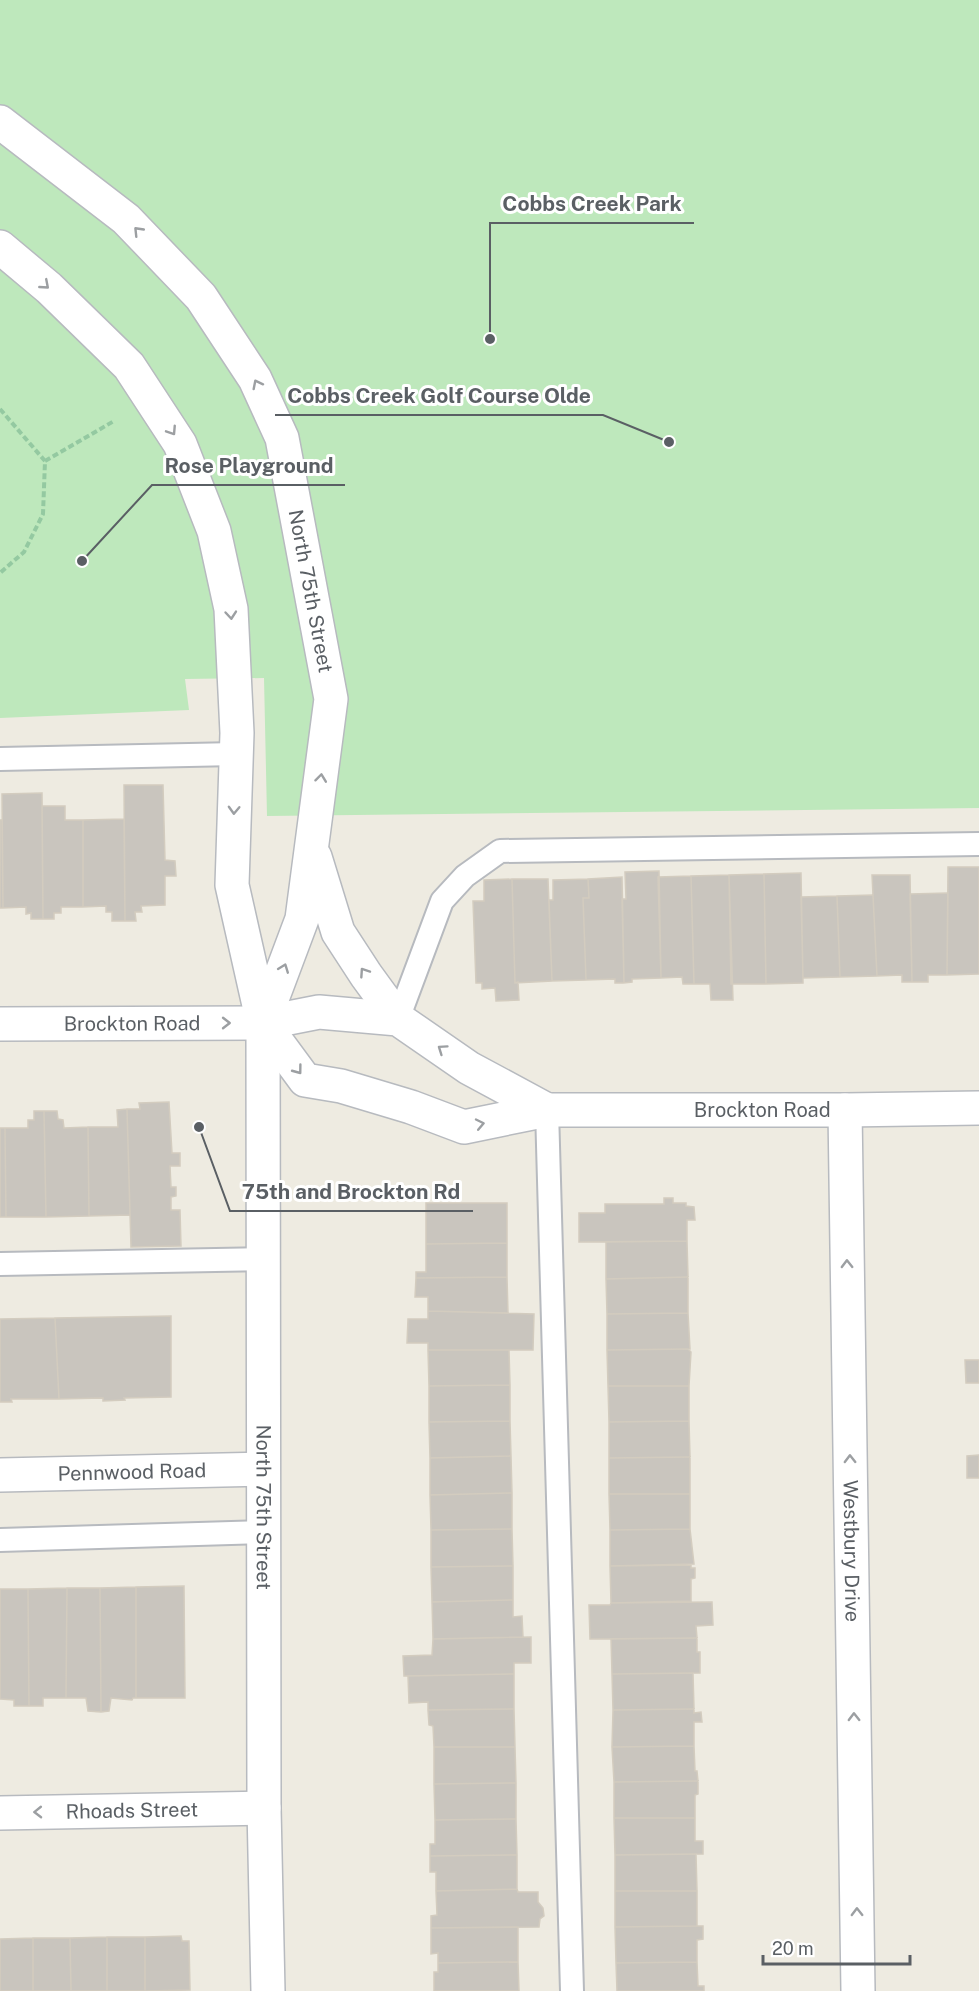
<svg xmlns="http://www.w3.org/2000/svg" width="979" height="1991" font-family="'Public Sans',sans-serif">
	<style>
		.green { fill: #bee8bc }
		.building { fill: #c9c5be; stroke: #d3ccbf; stroke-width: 1.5 }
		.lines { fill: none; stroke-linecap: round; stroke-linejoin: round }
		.service-casing { stroke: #b7babf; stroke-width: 26 }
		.minor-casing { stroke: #b7babf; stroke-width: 36 }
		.path { stroke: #94c9a1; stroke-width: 4; stroke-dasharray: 6 3; stroke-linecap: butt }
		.service { stroke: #fff; stroke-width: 22 }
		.minor { stroke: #fff; stroke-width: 33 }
		.oneway { stroke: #9c9fa2 }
		.labels { text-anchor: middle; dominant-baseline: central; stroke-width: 6; stroke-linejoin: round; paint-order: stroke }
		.street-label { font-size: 20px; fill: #5a5f64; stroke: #fff }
		.leader { fill: none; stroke: #5a5f64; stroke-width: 2 }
		.callout-dot { fill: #5a5f64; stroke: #fff; stroke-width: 2 }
		.callout-label { font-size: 21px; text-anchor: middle; font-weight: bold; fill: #5a5f64; stroke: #fff; stroke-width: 6; stroke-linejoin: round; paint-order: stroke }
	</style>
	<rect width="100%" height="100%" fill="#eeebe1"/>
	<path class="green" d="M 0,0 L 979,0 L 979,808 L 267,816 L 264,678 L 185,679 L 189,710 L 0,718 Z"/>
	<path class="building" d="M 124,785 L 163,785 L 165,860 L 175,861 L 176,876 L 165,876 L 165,905 L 141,906 L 142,912 L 135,912 L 136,921 L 125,921 Z
		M 42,793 L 43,919 L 31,919 L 31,913 L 26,914 L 26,907 L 3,908 L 2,794 Z
		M 42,806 L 65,806 L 65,820 L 83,820 L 83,907 L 61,907 L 61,913 L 54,913 L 54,919 L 43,919 Z
		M 124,819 L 125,921 L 112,921 L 112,912 L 106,912 L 106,906 L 83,907 L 83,820 Z
		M 0,820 L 2,820 L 3,908 L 0,908 Z
		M 948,867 L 979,867 L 979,974 L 947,975 Z
		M 659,871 L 661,978 L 632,979 L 632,982 L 624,983 L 622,899 L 626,899 L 625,872 Z
		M 801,873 L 803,983 L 766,984 L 764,874 Z
		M 764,874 L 766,984 L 731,984 L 729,875 Z
		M 729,875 L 733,1000 L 711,1000 L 710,984 L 694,984 L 691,876 Z
		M 872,875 L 910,875 L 912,982 L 902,982 L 902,975 L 877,976 Z
		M 691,876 L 694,984 L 683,984 L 682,977 L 661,978 L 658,877 Z
		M 622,877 L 624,983 L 615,983 L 615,979 L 586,980 L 583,898 L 589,898 L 588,879 Z
		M 512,879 L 515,983 L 518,982 L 519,1000 L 496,1001 L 495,988 L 482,989 L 482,983 L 476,983 L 473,901 L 484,901 L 484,880 Z
		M 512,879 L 548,879 L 552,981 L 515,983 Z
		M 588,879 L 589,898 L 583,898 L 586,980 L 552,981 L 549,900 L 553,900 L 553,880 Z
		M 948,893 L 947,975 L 928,975 L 928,982 L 912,982 L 910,894 Z
		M 873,895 L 877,976 L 840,977 L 837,896 Z
		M 837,896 L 840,977 L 803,978 L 801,897 Z
		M 169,1102 L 172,1153 L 180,1153 L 180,1166 L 170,1166 L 171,1187 L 176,1187 L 176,1196 L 171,1197 L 171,1210 L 180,1210 L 181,1246 L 131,1247 L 127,1109 L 140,1109 L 139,1103 Z
		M 127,1109 L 130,1215 L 89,1216 L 88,1127 L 118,1127 L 117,1110 Z
		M 34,1111 L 44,1111 L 46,1217 L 6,1217 L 5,1128 L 28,1128 L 28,1120 L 34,1120 Z
		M 44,1111 L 57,1111 L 58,1119 L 63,1120 L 64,1128 L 88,1127 L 89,1216 L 46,1217 Z
		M 0,1128 L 5,1128 L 6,1217 L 0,1217 Z
		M 664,1198 L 673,1198 L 673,1203 L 686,1203 L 686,1206 L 694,1207 L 695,1220 L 687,1220 L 687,1241 L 579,1242 L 579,1213 L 605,1213 L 605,1204 L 664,1204 Z
		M 426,1203 L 507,1203 L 507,1243 L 426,1244 Z
		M 687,1241 L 688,1277 L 606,1279 L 606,1242 Z
		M 507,1243 L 507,1277 L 416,1278 L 416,1272 L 426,1272 L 426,1244 Z
		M 507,1277 L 508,1313 L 428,1311 L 428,1297 L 415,1297 L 416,1278 Z
		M 688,1277 L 688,1313 L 607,1314 L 606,1279 Z
		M 428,1311 L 534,1314 L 533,1350 L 428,1350 L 428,1343 L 407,1343 L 408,1319 L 428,1319 Z
		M 688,1313 L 690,1349 L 607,1350 L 607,1314 Z
		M 171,1316 L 171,1397 L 124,1398 L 125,1400 L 103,1401 L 103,1398 L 59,1399 L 55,1318 Z
		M 55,1318 L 59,1399 L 11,1399 L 12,1402 L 0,1402 L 0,1319 Z
		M 688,1349 L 691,1352 L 689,1386 L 608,1386 L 607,1350 Z
		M 428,1350 L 509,1350 L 510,1385 L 429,1386 Z
		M 965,1360 L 979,1360 L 979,1383 L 966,1383 Z
		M 510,1385 L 510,1421 L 429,1422 L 429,1386 Z
		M 608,1386 L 689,1386 L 689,1421 L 609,1422 Z
		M 510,1421 L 511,1456 L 430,1458 L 429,1422 Z
		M 689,1421 L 690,1457 L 609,1458 L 609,1422 Z
		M 979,1455 L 979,1478 L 967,1478 L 967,1456 Z
		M 511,1456 L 512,1493 L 430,1495 L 430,1458 Z
		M 690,1457 L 690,1494 L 609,1494 L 609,1458 Z
		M 512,1493 L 512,1529 L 431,1530 L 430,1495 Z
		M 609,1494 L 690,1494 L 690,1529 L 610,1530 Z
		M 512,1529 L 513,1566 L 431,1567 L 431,1530 Z
		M 690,1529 L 694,1564 L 610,1566 L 610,1530 Z
		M 691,1565 L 691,1568 L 695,1568 L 695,1578 L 691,1579 L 691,1601 L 611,1603 L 610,1566 Z
		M 513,1566 L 513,1600 L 432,1602 L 431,1567 Z
		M 184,1586 L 185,1698 L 136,1698 L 136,1587 Z
		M 136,1587 L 136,1698 L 133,1698 L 132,1700 L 111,1698 L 109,1711 L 101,1712 L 100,1588 Z
		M 67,1588 L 66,1698 L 43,1698 L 43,1706 L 29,1706 L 28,1589 Z
		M 67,1588 L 100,1588 L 101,1712 L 88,1711 L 86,1698 L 66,1698 Z
		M 0,1589 L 28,1589 L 29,1706 L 14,1706 L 14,1700 L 0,1699 Z
		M 513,1600 L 513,1617 L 522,1616 L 523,1637 L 433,1639 L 432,1602 Z
		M 712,1602 L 713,1625 L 696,1626 L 697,1638 L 590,1639 L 589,1605 L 610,1605 L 611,1603 Z
		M 531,1637 L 531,1663 L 514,1663 L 514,1674 L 404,1676 L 403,1656 L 432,1655 L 433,1639 Z
		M 697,1638 L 697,1652 L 700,1652 L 700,1673 L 612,1674 L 611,1639 Z
		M 693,1673 L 694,1709 L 613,1710 L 612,1674 Z
		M 514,1674 L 514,1709 L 428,1710 L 428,1702 L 409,1703 L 408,1676 Z
		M 514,1709 L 515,1747 L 434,1747 L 433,1726 L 429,1725 L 428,1710 Z
		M 694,1709 L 694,1713 L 701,1712 L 702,1722 L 694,1722 L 694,1746 L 612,1747 L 613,1710 Z
		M 694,1746 L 695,1771 L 697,1771 L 698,1781 L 614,1782 L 612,1747 Z
		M 434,1747 L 515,1747 L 516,1783 L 434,1784 Z
		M 698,1781 L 698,1794 L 695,1795 L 695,1818 L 614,1818 L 614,1782 Z
		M 516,1783 L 516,1819 L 435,1820 L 434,1784 Z
		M 614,1818 L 695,1818 L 695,1841 L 703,1841 L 703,1854 L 615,1855 Z
		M 516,1819 L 517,1855 L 430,1856 L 430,1844 L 435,1844 L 435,1820 Z
		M 696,1854 L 697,1891 L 615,1891 L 615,1855 Z
		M 517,1855 L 517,1889 L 436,1891 L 436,1872 L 430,1872 L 430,1856 Z
		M 517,1889 L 518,1892 L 538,1892 L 538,1902 L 543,1908 L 544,1916 L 540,1919 L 539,1927 L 431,1928 L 431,1916 L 437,1915 L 436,1891 Z
		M 615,1891 L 697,1891 L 697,1926 L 615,1927 Z
		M 697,1926 L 703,1926 L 703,1939 L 697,1940 L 697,1962 L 616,1963 L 615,1927 Z
		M 518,1927 L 518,1962 L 438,1963 L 438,1953 L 431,1954 L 431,1928 Z
		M 181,1936 L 182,1941 L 189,1941 L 190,1990 L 145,1991 L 145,1937 Z
		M 107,1937 L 107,1991 L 71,1991 L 70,1938 Z
		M 107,1937 L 145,1937 L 145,1991 L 107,1991 Z
		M 33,1938 L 33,1991 L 0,1991 L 0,1939 Z
		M 33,1938 L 70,1938 L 71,1991 L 33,1991 Z
		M 518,1962 L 519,1991 L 434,1991 L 434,1972 L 438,1972 L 438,1963 Z
		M 697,1962 L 698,1986 L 704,1986 L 704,1991 L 617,1991 L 616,1963 Z"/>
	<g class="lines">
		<g class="service-casing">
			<path id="service" d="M 0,759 L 236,754
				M 398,1019 L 442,901 L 465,876 L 500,851 L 979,844
				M 547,1110 L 572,1991
				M 0,1264 L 264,1259
				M 0,1540 L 264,1532"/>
		</g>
		<g class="minor-casing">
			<g id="minor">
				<path id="s1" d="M 0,122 L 126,219 L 201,297 L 255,379 L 282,438 L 331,699 L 302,919 L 263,1023"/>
				<path id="s2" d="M 0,247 L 49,288 L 129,366 L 180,444 L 214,531 L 231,609 L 237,733 L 232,885 L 263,1023 L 264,1808 L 268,1991"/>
				<path d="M 315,857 L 338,932 L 366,975 L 398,1019"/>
				<path id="s3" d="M 263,1023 L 305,1080 L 341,1086 L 411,1107 L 464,1127 L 547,1110 L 845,1110 L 979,1108"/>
				<path id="s4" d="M 0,1024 L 263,1023 L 319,1012 L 398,1019 L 469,1068 L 547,1110"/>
				<path id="s5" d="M 845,1110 L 858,1991"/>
				<path id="s6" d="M 0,1475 L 263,1469"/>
				<path id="s7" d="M 0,1813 L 264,1808"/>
			</g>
		</g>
		<path class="path" d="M 0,409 L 45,461 L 43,514 L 24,552 L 0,573
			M 45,461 L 114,421"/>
		<use href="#service" class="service"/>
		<use href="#minor" class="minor"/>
	</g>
	<defs><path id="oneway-chevron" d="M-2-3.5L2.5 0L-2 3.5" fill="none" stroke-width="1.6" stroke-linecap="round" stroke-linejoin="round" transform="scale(1.5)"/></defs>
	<g class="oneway">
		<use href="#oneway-chevron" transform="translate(138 231) rotate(-134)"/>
		<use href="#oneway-chevron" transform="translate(45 285) rotate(41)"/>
		<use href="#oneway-chevron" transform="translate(257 384) rotate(-117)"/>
		<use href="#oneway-chevron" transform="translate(172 431) rotate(57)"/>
		<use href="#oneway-chevron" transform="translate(231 615) rotate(85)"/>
		<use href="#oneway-chevron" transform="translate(321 778) rotate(-83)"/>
		<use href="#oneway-chevron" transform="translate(234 810) rotate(92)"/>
		<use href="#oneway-chevron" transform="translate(284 968) rotate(-69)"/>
		<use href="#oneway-chevron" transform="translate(364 972) rotate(-124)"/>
		<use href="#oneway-chevron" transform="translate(226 1023)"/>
		<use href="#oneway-chevron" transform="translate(442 1049) rotate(-145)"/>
		<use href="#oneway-chevron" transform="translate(298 1070) rotate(53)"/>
		<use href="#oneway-chevron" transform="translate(480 1124) rotate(-12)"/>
		<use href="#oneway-chevron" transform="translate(847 1264) rotate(-91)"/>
		<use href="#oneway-chevron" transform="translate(850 1459) rotate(-91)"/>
		<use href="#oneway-chevron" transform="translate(854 1717) rotate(-91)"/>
		<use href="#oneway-chevron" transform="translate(38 1812) rotate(179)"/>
		<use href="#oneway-chevron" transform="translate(857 1912) rotate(-91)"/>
	</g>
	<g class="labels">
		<g class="street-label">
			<text stroke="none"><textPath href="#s1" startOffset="586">North 75th Street</textPath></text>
			<text stroke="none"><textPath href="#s4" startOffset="132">Brockton Road</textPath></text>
			<text stroke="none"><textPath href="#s3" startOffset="537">Brockton Road</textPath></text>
			<text stroke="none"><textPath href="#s6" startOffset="132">Pennwood Road</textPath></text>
			<text stroke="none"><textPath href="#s2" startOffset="1344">North 75th Street</textPath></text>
			<text stroke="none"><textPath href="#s5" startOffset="441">Westbury Drive</textPath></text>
			<text stroke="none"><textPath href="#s7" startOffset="132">Rhoads Street</textPath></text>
		</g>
	</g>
	<path class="leader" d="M490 339L490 223H694M669 442L603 415H275M82 561L152 485H345M199 1127L230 1211H473"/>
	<g class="callout-dot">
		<circle cx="490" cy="339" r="6"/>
		<circle cx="669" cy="442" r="6"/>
		<circle cx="82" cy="561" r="6"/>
		<circle cx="199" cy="1127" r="6"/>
	</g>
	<g class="callout-label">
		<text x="592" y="211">Cobbs Creek Park</text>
		<text x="439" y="403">Cobbs Creek Golf Course Olde</text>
		<text x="249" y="473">Rose Playground</text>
		<text x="351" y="1199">75th and Brockton Rd</text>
	</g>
	<path d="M763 1955v9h147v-9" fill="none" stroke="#5a5f64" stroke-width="3"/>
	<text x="772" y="1955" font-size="18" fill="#5a5f64" stroke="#ffffff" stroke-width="4.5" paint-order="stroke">20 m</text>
</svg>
